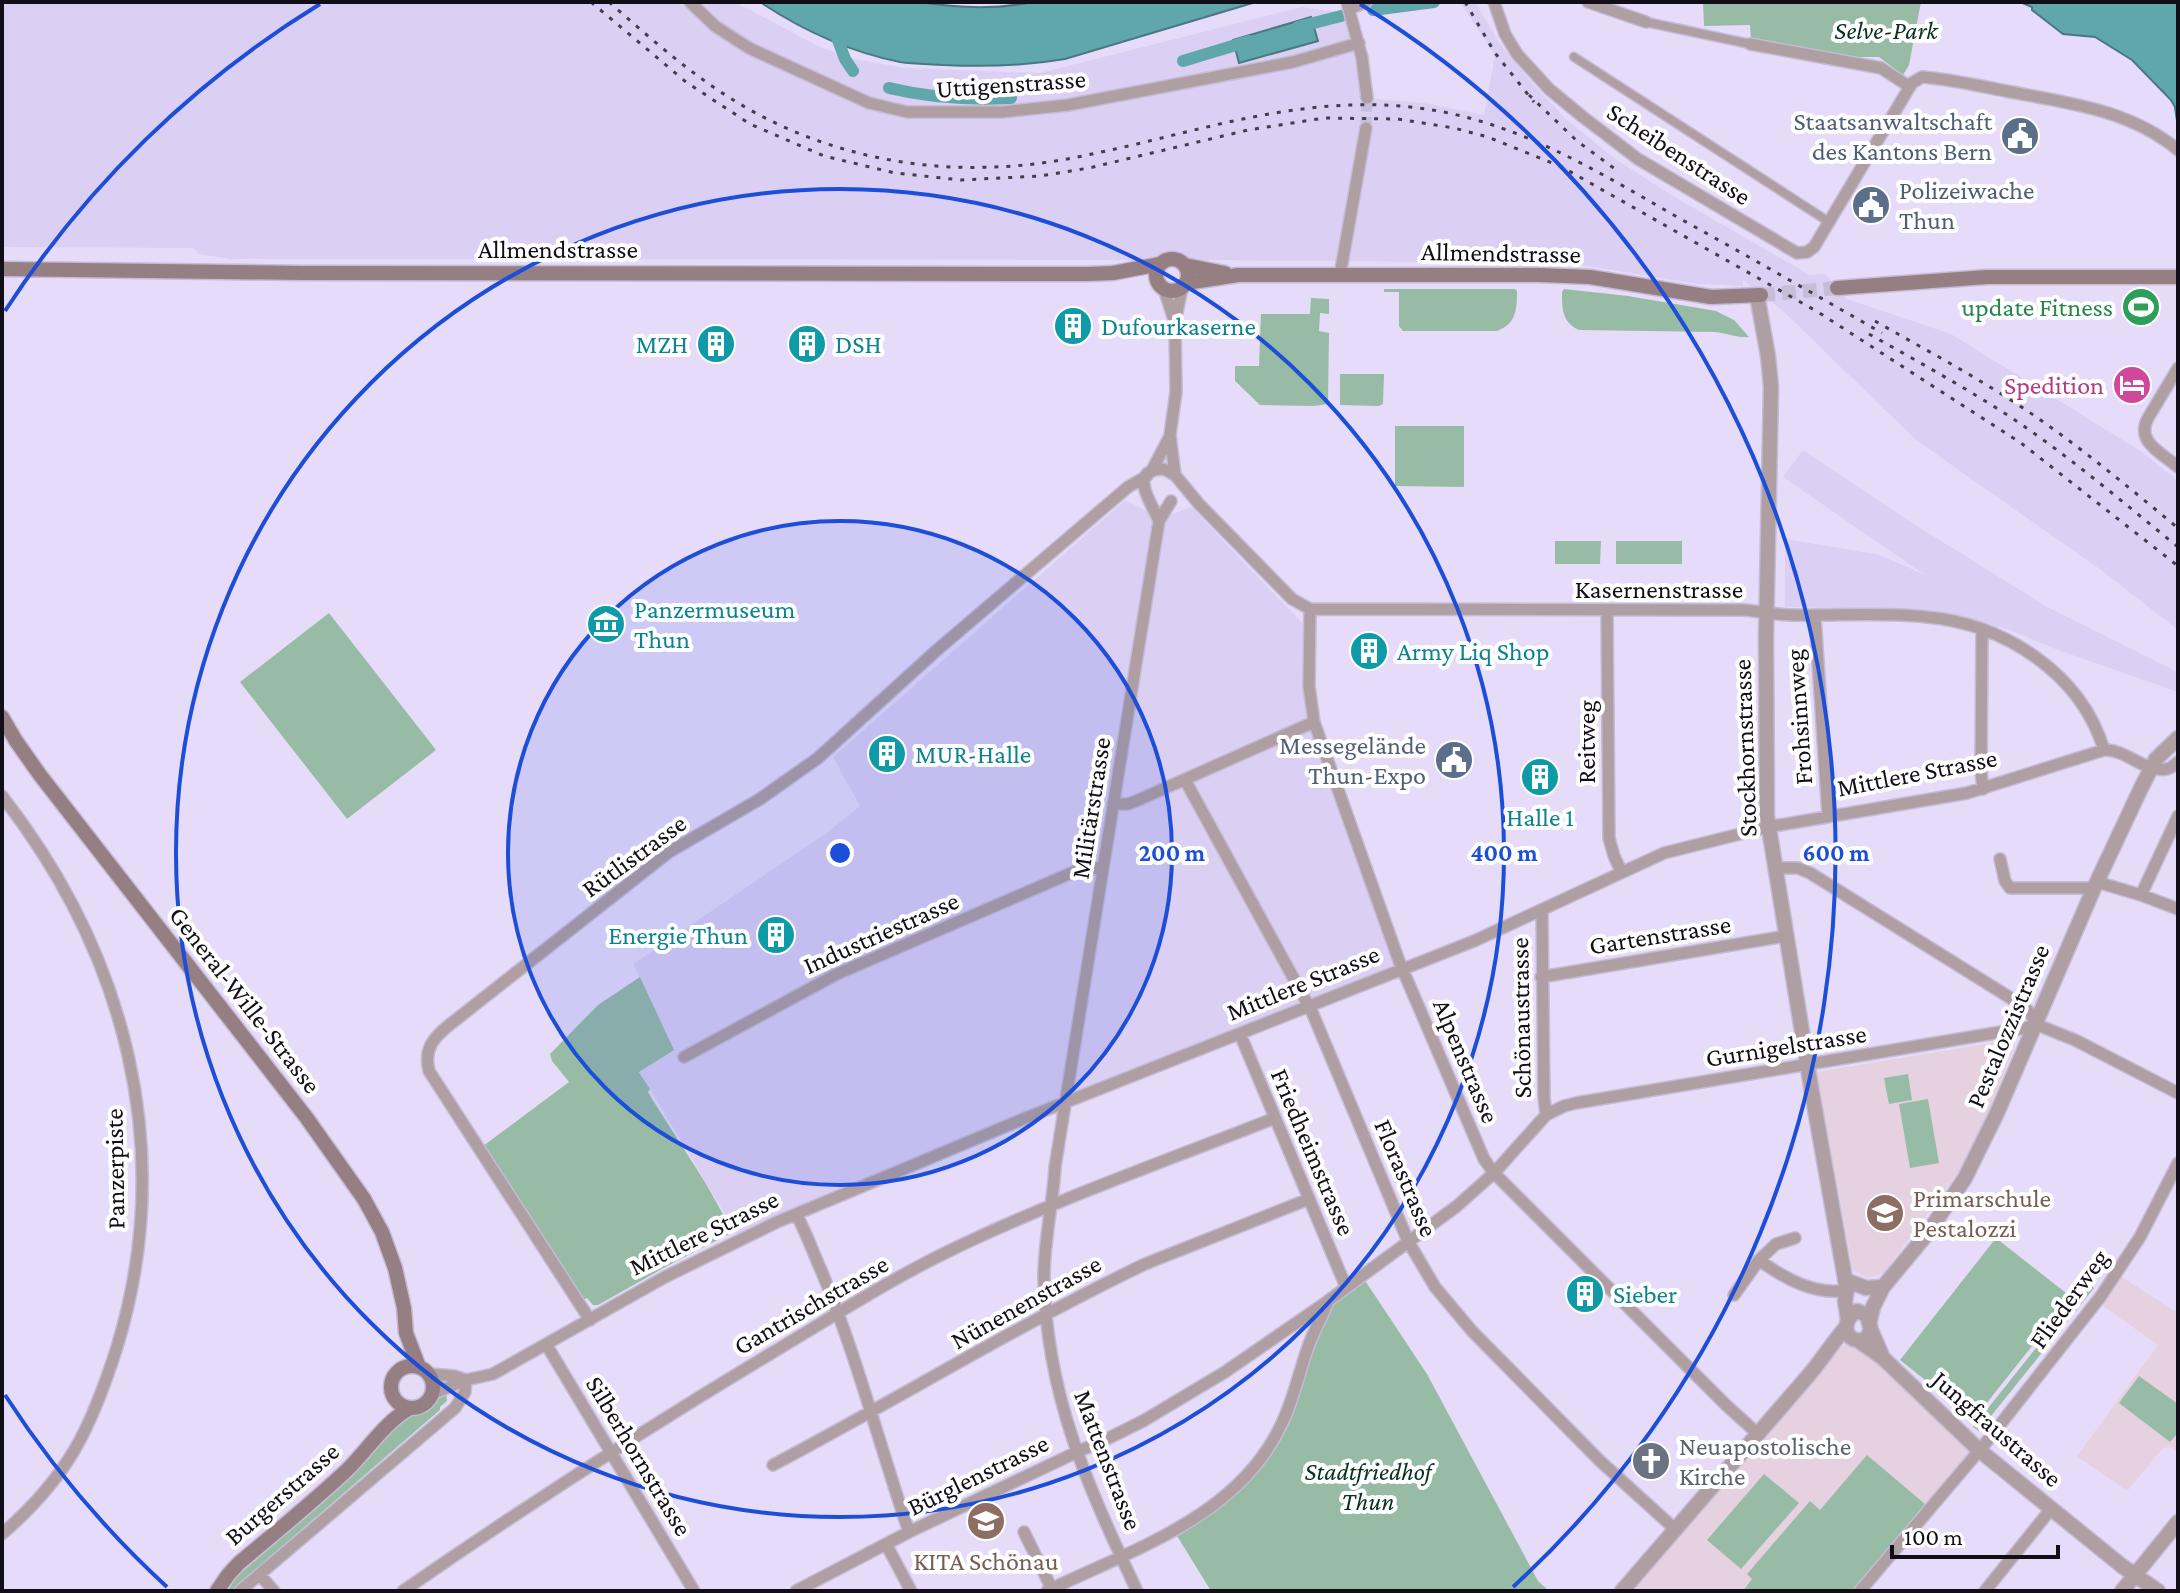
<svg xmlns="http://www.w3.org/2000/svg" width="2180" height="1593" font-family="'Crimson Pro',serif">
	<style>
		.built { fill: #dbcff4 }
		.education { fill: #e5d1e0 }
		.green { fill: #98bba5 }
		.water { fill: #60a7ac; stroke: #497980; stroke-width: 2 }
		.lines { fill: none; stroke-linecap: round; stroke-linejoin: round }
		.canal { stroke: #60a7ac; stroke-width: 12 }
		.minor-tunnel { stroke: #c6bdd8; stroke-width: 11; stroke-dasharray: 11 5.5; stroke-linecap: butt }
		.secondary-tunnel { stroke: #c6bdd8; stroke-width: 14; stroke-dasharray: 14 7; stroke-linecap: butt }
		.pedestrian-casing { stroke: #c4bbd6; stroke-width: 11 }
		.minor-casing { stroke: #c4bbd6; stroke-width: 14 }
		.tertiary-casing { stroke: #c4bbd6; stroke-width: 17 }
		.secondary-casing { stroke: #c4bbd6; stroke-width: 17 }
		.pedestrian { stroke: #af9fa2; stroke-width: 8 }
		.minor { stroke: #af9fa2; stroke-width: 11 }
		.tertiary { stroke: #af9fa2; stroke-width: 14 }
		.secondary { stroke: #967f83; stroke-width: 14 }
		.rail { stroke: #433d4c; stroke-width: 3; stroke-dasharray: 4 8; stroke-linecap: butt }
		.ring { fill: none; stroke: #1d4ed8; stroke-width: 4 }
		.labels { text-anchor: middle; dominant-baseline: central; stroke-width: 8; stroke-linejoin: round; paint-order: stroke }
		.park-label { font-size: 26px; font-style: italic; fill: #07331e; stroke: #fff }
		.street-label { font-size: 26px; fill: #120e18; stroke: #fff }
		.service-label { font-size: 26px; fill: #4e5e75; stroke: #fff; text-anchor: end }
		.leisure-label { font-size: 26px; fill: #27864d; stroke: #fff; text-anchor: end }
		.culture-label { font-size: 26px; fill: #0d838f; stroke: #fff; text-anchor: start }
		.hotel-label { font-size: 26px; fill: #b23c85; stroke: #fff; text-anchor: end }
		.education-label { font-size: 26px; fill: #785e54; stroke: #fff; text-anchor: start }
		.worship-label { font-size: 26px; fill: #5b616d; stroke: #fff; text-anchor: start }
		.centre { fill: #1d4ed8; stroke: #fff; stroke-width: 4 }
		.ring-label { font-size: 24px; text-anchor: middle; font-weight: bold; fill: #1d4ed8; stroke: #fff; stroke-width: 8; stroke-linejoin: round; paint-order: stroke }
	</style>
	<rect width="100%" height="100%" fill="#e6dcfa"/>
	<path class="built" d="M 2,2 L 735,2 L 818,46 L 854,59 L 906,68 L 1040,73 L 1302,7 L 1327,11 L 1339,11 L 1353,19 L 1367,98 L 1424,103 L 1484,115 L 1495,56 L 1460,2 L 1475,2 L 1501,45 L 1531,82 L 1566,119 L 1614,158 L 1673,196 L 1810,275 L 1825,274 L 1847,299 L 1951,334 L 2142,452 L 2178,481 L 2178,630 L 2101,570 L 1916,440 L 1783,311 L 1743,280 L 1743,286 L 1698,284 L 1568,263 L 1195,260 L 1174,251 L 1166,252 L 1144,260 L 231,259 L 199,254 L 194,249 L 189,248 L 4,247 L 2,244 Z
		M 1803,450 L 1917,526 L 2049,608 L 2178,672 L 2178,692 L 2058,650 L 2007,629 L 1958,617 L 1908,610 L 1785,607 L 1785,539 L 1880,555 L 1925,575 L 1783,477 Z
		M 1125,500 L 1161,518 L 1191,507 L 1310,631 L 1311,708 L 1403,969 L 740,1239 L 639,1071 L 674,1050 L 633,964 L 824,835 L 860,806 L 833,757 Z"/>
	<path class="education" d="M 2004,1041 L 2013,1050 L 1971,1155 L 1883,1274 L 1867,1278 L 1853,1270 L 1816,1072 Z
		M 2119,1275 L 2174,1311 L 2178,1306 L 2178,1453 L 2171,1447 L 2163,1448 L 2127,1491 L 2077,1456 L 2158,1345 L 2100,1304 Z
		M 1855,1340 L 1979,1450 L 1860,1591 L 1622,1591 L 1835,1350 Z"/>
	<path class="green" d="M 1703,2 L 1921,2 L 1909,65 L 1903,75 L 1879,57 L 1834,57 L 1751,40 L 1750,25 L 1704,26 Z
		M 1384,289 L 1515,289 L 1517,291 C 1517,310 1516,324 1497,331 L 1403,331 L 1399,326 L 1399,292 L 1384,292 Z
		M 1564,289 L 1628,296 L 1716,311 L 1734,320 L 1749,337 C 1736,338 1728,333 1714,332 L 1579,330 C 1562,322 1562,309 1562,292 Z
		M 1311,298 L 1329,299 L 1329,314 L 1320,313 L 1319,331 L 1329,333 L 1328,404 L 1314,406 L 1260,405 L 1235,381 L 1235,366 L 1259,366 L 1261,314 L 1310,314 Z
		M 1340,374 L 1384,374 L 1383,404 L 1379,406 L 1340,405 Z
		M 1395,426 L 1464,426 L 1464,487 L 1395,486 Z
		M 1555,541 L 1601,541 L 1600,564 L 1555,564 Z
		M 1616,541 L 1682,541 L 1682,564 L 1616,564 Z
		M 329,613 L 436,750 L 347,819 L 240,682 Z
		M 640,977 L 674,1050 L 639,1072 L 650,1089 L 648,1092 L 652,1099 L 705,1182 L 733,1232 L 669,1265 L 598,1305 L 593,1305 L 587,1298 L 583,1300 L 483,1146 L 569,1082 L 552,1061 L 550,1054 L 598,1005 Z
		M 1908,1074 L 1912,1100 L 1889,1104 L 1884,1078 Z
		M 1928,1099 L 1939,1163 L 1910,1168 L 1899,1104 Z
		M 1996,1238 L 2071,1297 L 1974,1419 L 1900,1360 Z
		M 1364,1279 L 1427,1374 L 1538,1581 L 1549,1591 L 1211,1591 L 1174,1531 L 1262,1459 L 1328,1301 Z
		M 2088,1283 L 2094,1288 L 1979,1431 L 1973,1427 Z
		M 2139,1376 L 2178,1404 L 2178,1433 L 2170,1442 L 2119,1403 Z
		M 446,1391 L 447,1401 L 440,1407 L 440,1410 L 264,1562 L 266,1565 L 234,1591 L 228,1591 L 236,1577 L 324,1502 L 367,1460 L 398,1421 L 409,1413 L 424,1409 L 435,1397 Z
		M 1867,1455 L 1925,1504 L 1852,1591 L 1743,1591 L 1752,1579 L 1747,1574 L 1810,1501 L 1820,1510 Z
		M 1764,1474 L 1799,1503 L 1741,1569 L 1707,1540 Z"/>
	<path class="water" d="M 760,2 L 919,2 C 957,8 995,10 1033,2 L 1256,2 L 1065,59 C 1024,66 984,67 943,65 C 929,64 914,64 900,62 C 851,52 802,30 760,2 Z
		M 2020,2 L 2178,2 L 2178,128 L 2175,107 L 2171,100 L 2132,60 L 2095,37 L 2063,34 L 2032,10 L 2032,7 Z
		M 1311,17 L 1318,41 L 1239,63 L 1233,40 Z"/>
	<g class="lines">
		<path class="canal" d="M 1373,10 L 1434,2
			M 833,27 L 845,59 L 853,71
			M 1298,27 L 1341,16
			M 1183,61 L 1249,41
			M 889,88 C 930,98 969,100 1011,98"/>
		<path class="minor-tunnel" d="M 1366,128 L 1367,98"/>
		<path class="secondary-tunnel" d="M 1761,295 L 1837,288"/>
		<g class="pedestrian-casing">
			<path id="pedestrian" d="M 1646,22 L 1750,44
				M 1574,57 L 1829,222"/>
		</g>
		<g class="minor-casing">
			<path id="minor" d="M 690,2 L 715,26 L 749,48 L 869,103 L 907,112 L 1002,112 L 1068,105 L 1293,62 L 1359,43
				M 1347,2 L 1362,58 L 1367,98
				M 1494,2 L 1505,34 L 1517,54 L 1549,89 L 1583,117 L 1638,159 L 1797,253 L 1807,252 L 1814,247 L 1912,83 L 1922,77 C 1950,79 1979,86 2006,91 C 2067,103 2129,109 2178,150
				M 1588,2 L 1646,22
				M 1349,9 L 1366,2
				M 1750,44 L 1881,68 L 1910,87
				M 1340,275 L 1366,128
				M 1164,289 L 1175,323 L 1176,392 L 1170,435 L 1175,475
				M 1175,322 L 1182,288
				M 2178,368 L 2148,418 C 2135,442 2162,453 2178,467
				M 1151,472 L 1170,436
				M 1159,521 C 1152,503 1126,470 1164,469 L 1175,475 L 1199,504 L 1292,599 L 1310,609 L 1743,610 C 1759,611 1775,615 1792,615 C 1836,616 1883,612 1927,617 C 2004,624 2081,673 2104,750
				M 1310,609 L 1309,686 L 1314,722 L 1399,961 L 1484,1159 L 1494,1173 L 1727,1406 L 1757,1433
				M 1607,611 L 1609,838 L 1614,856 L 1621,871
				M 1815,616 L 1828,816
				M 1982,629 L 1981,771 L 1983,789
				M 1185,780 L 1312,1012 L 1408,1241 L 1435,1287 L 1472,1331 L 1600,1461 L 1676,1530
				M 2,796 C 126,955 177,1150 117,1347 C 91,1429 68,1477 2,1534
				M 1113,804 L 1128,804 L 1136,801 L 1314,722
				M 2000,859 L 2005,881 L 2010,888 L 2094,888
				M 1775,868 L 1798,868 L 1810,873 L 2025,1007 L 2031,1014 L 2035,1024 L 2075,1040 L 2178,1093
				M 2097,882 L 2141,895 L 2178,909
				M 2141,895 L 2178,816
				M 1542,911 L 1544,1097 L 1546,1115
				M 1541,977 L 1786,936
				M 1240,1034 L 1346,1287
				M 684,1057 L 837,974 L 1078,870 L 1103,867
				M 796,1214 C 806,1232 813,1252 821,1270 C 857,1356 879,1444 909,1532
				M 1759,1260 C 1784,1278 1815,1296 1847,1290
				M 1734,1295 L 1759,1260 L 1776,1244 L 1795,1238
				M 590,1320 L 429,1071 C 424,1050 432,1039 448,1026 L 669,852 L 760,799 L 818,758 L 937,650 L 1128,487 L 1147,476
				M 546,1344 L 694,1591
				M 430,1374 L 454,1376 L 466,1380
				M 432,1394 L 466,1380 L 493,1374 L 665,1277 L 777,1222 L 1023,1119 L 1474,941 L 1664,853 L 1768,827 L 1967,793 L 2104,750 C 2126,749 2145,773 2167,769 C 2169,769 2176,764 2178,762
				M 773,1465 C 898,1399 1018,1325 1145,1264 L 1309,1199
				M 1024,1532 L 1053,1591
				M 886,1544 L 911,1591
				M 260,1575 L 274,1591
				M 240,1591 L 455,1408 L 465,1392 L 466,1380
				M 403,1591 C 523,1508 645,1429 770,1354 C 829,1319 887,1281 949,1251 C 1054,1200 1166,1161 1275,1118
				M 796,1591 L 909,1532 L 1077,1452 L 1109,1438 L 1143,1421 L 1225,1372 L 1328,1301 L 1457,1206 L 1494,1173 L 1546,1115 L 1564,1106 L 1576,1103 L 2025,1028 L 2035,1024
				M 1047,1591 C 1133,1549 1239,1517 1282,1423 C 1294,1398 1299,1372 1308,1347 C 1313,1332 1322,1317 1328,1302
				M 1137,1591 C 1088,1486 1046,1396 1044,1277 C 1044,1240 1053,1204 1055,1167 L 1159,521 L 1171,501
				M 1860,1591 L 1984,1445 L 2101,1296 L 2140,1237 L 2178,1163
				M 1985,1591 L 2051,1509"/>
		</g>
		<g class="tertiary-casing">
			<path id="tertiary" d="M 1757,295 L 1768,356 L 1771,387 L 1766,639 L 1767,816 L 1811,1087 L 1847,1290 L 1845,1301 L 1848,1320
				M 1845,1280 L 1866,1288 L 1883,1287
				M 1870,1320 L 1873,1307 L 1883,1287 L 1927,1234 L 1965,1178 L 1997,1113 L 2094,888 L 2142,786 L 2156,759 L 2178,738
				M 1871,1330 L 1866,1339 C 1845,1346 1839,1321 1857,1311 L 1867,1315 L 1871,1330 L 1883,1358
				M 1859,1341 L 1883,1358 L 1979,1450 L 2122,1566 L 2158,1591
				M 1622,1591 L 1808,1376 C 1822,1360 1832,1343 1846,1327
				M 2122,1591 L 2178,1522"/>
		</g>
		<g class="secondary-casing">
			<path id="secondary" d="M1156 275a16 16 0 1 1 32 0a16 16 0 1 1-32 0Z
				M 1185,265 L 1225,273
				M 2,269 L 303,273 L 1088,274 L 1113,273 L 1160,264
				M 1186,283 L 1238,275 L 1540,275 L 1590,277 L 1711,297 L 1761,295
				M 1837,288 L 1987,277 L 2178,277
				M 2,717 L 16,741 L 40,775 L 306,1117 L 364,1199 L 382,1232 L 395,1268 L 404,1308 L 406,1333 L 419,1367
				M391 1387a21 21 0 1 1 42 0a21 21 0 1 1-42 0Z
				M 217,1591 L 228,1575 L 239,1563 C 276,1532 313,1502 348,1469 C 367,1450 387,1420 410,1408"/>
		</g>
		<use href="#pedestrian" class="pedestrian"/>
		<use href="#minor" class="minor"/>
		<use href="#tertiary" class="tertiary"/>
		<use href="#secondary" class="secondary"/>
		<path class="rail" d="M 591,2 L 686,82 L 750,124 L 824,156 L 895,173 L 961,180 L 1040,176 L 1089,168 L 1248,130 L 1324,118 L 1398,119 L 1454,128 L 1488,137 L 1562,167 L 1818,312 L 2021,443 L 2178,566
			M 609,2 C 649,37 689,73 735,101 C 811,148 903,171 993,167 C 1042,166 1089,155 1137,144 C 1227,122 1316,97 1410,107 C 1509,117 1592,168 1677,217 C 1746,255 1814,294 1882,333
			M 1465,2 L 1495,53 L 1534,102
			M 1529,95 L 1577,141 L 1619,172
			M 1875,321 C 1924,349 1975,376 2023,408 C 2077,444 2127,486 2178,528
			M 1869,334 C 1917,361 1966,388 2012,418 C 2070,457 2124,503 2178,547"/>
	</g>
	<circle cx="840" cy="853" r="332" fill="#1d4ed8" fill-opacity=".12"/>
	<g class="ring">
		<circle cx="840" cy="853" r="332"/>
		<circle cx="840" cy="853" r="664"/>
		<path d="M167 1587A996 996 0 0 1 5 1395M5 311A996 996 0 0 1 320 4M1360 4A996 996 0 0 1 1513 1587"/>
	</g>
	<defs>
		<g id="civic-disc" transform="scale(2)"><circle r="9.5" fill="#5c6f8a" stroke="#fff"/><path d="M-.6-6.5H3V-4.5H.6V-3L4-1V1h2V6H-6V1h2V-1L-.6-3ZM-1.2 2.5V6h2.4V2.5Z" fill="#fff"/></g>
		<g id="stadium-disc" transform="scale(2)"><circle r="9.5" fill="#2e9e5b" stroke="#fff"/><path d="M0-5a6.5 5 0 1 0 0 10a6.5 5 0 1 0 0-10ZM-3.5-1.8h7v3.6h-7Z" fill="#fff"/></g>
		<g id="building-disc" transform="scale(2)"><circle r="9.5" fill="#0f9aa8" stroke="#fff"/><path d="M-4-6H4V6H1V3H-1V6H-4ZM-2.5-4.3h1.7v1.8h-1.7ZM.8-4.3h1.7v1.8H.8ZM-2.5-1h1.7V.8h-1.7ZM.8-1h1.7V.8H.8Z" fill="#fff"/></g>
		<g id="hotel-disc" transform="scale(2)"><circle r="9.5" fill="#d1479c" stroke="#fff"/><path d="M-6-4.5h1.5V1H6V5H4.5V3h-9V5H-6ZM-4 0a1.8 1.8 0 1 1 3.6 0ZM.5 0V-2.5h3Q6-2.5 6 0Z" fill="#fff"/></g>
		<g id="museum-disc" transform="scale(2)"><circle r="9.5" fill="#0f9aa8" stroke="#fff"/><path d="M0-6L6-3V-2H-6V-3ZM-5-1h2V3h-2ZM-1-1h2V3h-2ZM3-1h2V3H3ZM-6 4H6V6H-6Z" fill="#fff"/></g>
		<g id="school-disc" transform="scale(2)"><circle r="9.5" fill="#8d6e63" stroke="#fff"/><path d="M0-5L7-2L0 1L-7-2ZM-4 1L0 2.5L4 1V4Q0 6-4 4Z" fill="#fff"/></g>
		<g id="church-disc" transform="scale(2)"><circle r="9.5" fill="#6b7280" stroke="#fff"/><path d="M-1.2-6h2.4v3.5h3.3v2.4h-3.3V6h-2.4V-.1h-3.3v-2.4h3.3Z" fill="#fff"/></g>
	</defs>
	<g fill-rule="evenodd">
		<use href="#civic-disc" x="2020" y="136"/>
		<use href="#civic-disc" x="1871" y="205"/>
		<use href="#stadium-disc" x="2141" y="307"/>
		<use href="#building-disc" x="1073" y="326"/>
		<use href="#building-disc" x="716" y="344"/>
		<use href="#building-disc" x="807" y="344"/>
		<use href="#hotel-disc" x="2132" y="385"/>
		<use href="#museum-disc" x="606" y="624"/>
		<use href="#building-disc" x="1369" y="651"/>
		<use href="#building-disc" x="887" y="754"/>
		<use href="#civic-disc" x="1454" y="760"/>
		<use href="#building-disc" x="1540" y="777"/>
		<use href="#building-disc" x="776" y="935"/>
		<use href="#school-disc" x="1885" y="1213"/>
		<use href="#building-disc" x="1585" y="1294"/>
		<use href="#church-disc" x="1651" y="1461"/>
		<use href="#school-disc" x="986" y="1521"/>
	</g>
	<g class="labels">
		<g class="park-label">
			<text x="1886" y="30">Selve-Park</text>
			<text x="1368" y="1471">Stadtfriedhof<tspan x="1368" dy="30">Thun</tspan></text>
		</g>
		<g class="street-label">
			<text transform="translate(1011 84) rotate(-4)">Uttigenstrasse</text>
			<text transform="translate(1679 154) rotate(33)">Scheibenstrasse</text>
			<text x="558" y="249">Allmendstrasse</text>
			<text transform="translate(1501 253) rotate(1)">Allmendstrasse</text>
			<text x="1659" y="589">Kasernenstrasse</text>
			<text transform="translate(1799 717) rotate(-94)">Frohsinnweg</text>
			<text transform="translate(1586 742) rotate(-90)">Reitweg</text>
			<text transform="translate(1745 748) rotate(-92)">Stockhornstrasse</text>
			<text transform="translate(1917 773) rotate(-11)">Mittlere Strasse</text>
			<text transform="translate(1091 808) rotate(-81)">Militärstrasse</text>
			<text transform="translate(634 856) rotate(-36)">Rütlistrasse</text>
			<text transform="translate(881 933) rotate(-24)">Industriestrasse</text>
			<text transform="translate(1660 935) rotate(-9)">Gartenstrasse</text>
			<text transform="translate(1303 983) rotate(-22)">Mittlere Strasse</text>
			<text transform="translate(245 1000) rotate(52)">General-Wille-Strasse</text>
			<text transform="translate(1521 1018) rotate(-91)">Schönaustrasse</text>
			<text transform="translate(2008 1026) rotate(-67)">Pestalozzistrasse</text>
			<text transform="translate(1786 1046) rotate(-9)">Gurnigelstrasse</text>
			<text transform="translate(1466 1061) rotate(67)">Alpenstrasse</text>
			<text transform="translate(1313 1152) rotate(67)">Friedheimstrasse</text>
			<text transform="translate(115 1169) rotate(-91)">Panzerpiste</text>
			<text transform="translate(1406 1178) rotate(67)">Florastrasse</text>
			<text transform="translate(704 1233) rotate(-26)">Mittlere Strasse</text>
			<text transform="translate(2069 1299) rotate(-54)">Fliederweg</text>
			<text transform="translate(1026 1302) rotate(-29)">Nünenenstrasse</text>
			<text transform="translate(811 1305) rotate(-30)">Gantrischstrasse</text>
			<text transform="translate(1997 1429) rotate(41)">Jungfraustrasse</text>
			<text transform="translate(639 1456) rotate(59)">Silberhornstrasse</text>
			<text transform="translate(1108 1460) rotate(69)">Mattenstrasse</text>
			<text transform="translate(978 1475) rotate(-26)">Bürglenstrasse</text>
			<text transform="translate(282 1494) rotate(-41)">Burgerstrasse</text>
		</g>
		<g class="service-label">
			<text x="1992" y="121">Staatsanwaltschaft<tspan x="1992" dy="30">des Kantons Bern</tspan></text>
			<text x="1899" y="190" text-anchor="start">Polizeiwache<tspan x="1899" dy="30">Thun</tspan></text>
			<text x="1426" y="745">Messegelände<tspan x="1426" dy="30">Thun-Expo</tspan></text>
		</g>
		<g class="leisure-label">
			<text x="2113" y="307">update Fitness</text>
		</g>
		<g class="culture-label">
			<text x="1101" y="326">Dufourkaserne</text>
			<text x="688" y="344" text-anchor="end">MZH</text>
			<text x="835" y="344">DSH</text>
			<text x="634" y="609">Panzermuseum<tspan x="634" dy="30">Thun</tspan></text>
			<text x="1397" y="651">Army Liq Shop</text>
			<text x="915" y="754">MUR-Halle</text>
			<text x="1540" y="817" text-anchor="middle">Halle 1</text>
			<text x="748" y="935" text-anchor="end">Energie Thun</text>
			<text x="1613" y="1294">Sieber</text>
		</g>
		<g class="hotel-label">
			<text x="2104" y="385">Spedition</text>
		</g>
		<g class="education-label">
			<text x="1913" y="1198">Primarschule<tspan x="1913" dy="30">Pestalozzi</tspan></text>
			<text x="986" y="1561" text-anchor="middle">KITA Schönau</text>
		</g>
		<g class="worship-label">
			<text x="1679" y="1446">Neuapostolische<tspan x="1679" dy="30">Kirche</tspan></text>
		</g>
	</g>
	<circle cx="840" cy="853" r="12" class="centre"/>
	<g class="ring-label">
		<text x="1172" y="861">200 m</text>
		<text x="1504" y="861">400 m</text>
		<text x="1836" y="861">600 m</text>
	</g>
	<rect width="2180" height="1593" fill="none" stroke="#120e18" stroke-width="8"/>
	<path d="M1892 1545v12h166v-12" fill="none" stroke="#120e18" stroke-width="4"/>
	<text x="1904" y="1545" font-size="24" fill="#120e18" stroke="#ffffff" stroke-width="6" paint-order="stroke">100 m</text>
</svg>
